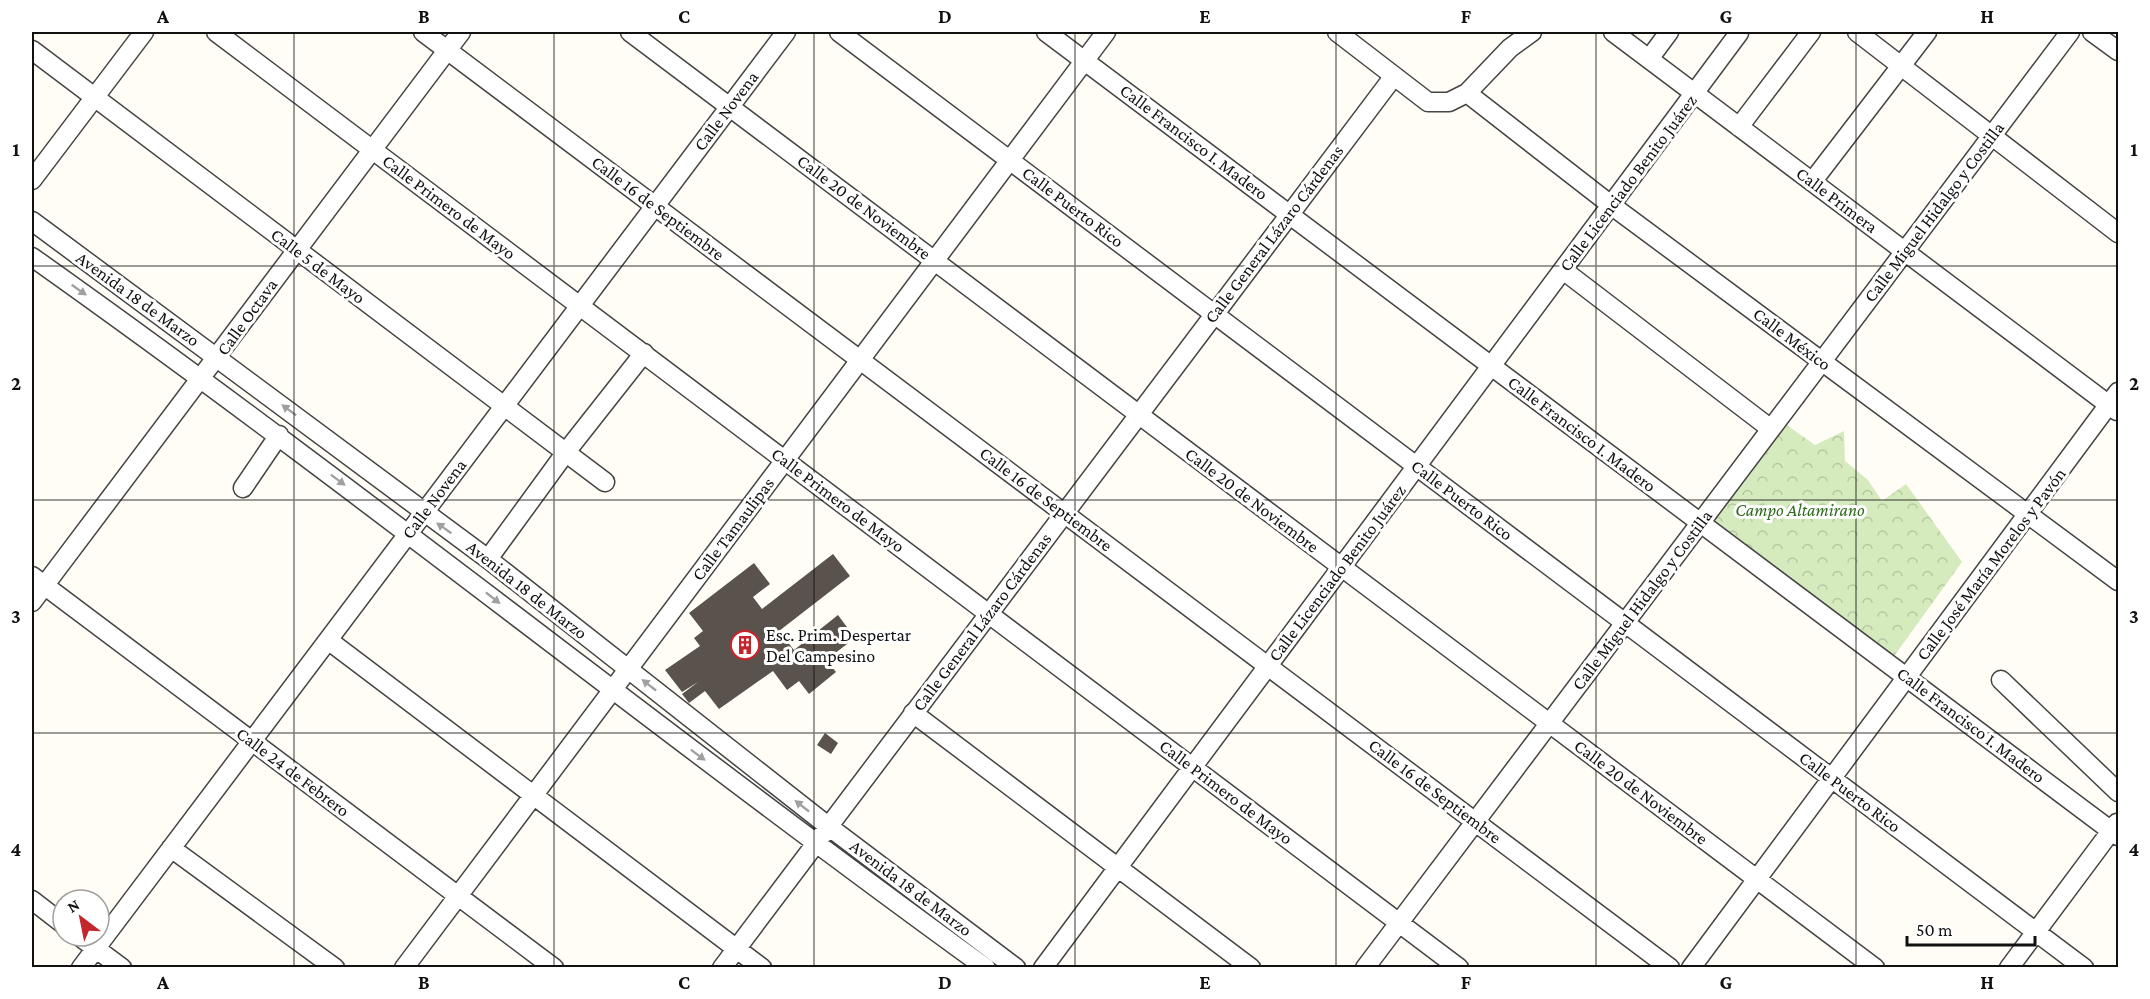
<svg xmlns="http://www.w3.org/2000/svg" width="2150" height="999" font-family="'Crimson Pro',serif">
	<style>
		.park { fill: url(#park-crowns) }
		.building { fill: #5a524d }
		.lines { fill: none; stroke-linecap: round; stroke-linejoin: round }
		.minor-casing { stroke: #444; stroke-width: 21 }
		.minor { stroke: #fff; stroke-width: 18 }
		.oneway { fill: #a0a0a0 }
		.grid { fill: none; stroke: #111; stroke-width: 1.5; stroke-opacity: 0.55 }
		.labels { text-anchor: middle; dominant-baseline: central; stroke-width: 6; stroke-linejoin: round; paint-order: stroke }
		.street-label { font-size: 18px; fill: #111; stroke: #fff }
		.park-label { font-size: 18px; font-style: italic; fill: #2f6b1f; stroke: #fff }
		.poi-label { font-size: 18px; fill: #111; stroke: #fff; text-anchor: start }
		.neatline { fill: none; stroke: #111; stroke-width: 2 }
		.grid-label { font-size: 20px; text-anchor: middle; font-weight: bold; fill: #111 }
	</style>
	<defs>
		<pattern id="park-crowns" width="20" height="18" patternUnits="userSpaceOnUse" patternTransform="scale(1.5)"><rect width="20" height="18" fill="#d5ebbd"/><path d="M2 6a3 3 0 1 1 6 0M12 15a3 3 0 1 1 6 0" fill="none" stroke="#b6c8a1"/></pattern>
	</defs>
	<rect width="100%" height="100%" fill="#fffdf5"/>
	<path class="park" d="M 1781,421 L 1815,445 L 1844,431 L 1845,461 L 1868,480 L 1882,501 L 1906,484 L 1962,562 L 1892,659 L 1706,523 Z"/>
	<path class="building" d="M 833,554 L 850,576 L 779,631 L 794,650 L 838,615 L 855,638 L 826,660 L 836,672 L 809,694 L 799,681 L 787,690 L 773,671 L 719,709 L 705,691 L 689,703 L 682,694 L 698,682 L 682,692 L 665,670 L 700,646 L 694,638 L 703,631 L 689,613 L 754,563 L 770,584 L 753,597 L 762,609 Z
		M 825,733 L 838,743 L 831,754 L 817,745 Z"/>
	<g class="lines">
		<g class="minor-casing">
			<path id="minor" d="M 216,32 L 1459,968
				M 423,32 L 1670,968
				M 630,32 L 1875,968
				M 839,32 L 2084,968
				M 1046,32 L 2118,836
				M 1337,32 L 1428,102 L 1449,102 L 1467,93 L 1510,48 L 1532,32
				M 1613,32 L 2117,411
				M 1857,32 L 2118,233
				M 2092,32 L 2118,51
				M 32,50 L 605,482
				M 1649,59 L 1669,32
				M 1467,93 L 1611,205 L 2118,581
				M 1739,127 L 1811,32
				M 32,180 L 144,32
				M 1812,182 L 1927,32
				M 32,221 L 488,559 L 828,826 L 1016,968
				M 32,257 C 355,486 664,735 986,968
				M 1563,270 L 1771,429
				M 243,488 L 279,435
				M 488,559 L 566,452 L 644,353
				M 32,576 L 554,968
				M 32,602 L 461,32
				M 328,640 L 762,968
				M 2001,680 L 2118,792
				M 913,713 L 1251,968
				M 171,848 L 335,968
				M 32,900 L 63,924
				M 79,936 L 122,968
				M 81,968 L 786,32
				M 404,968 L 1106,32
				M 722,968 L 1394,76
				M 1043,968 L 1739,33
				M 1365,968 L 2070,32
				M 1691,968 L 2118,392
				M 2009,968 L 2117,823"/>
		</g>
		<use href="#minor" class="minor"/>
	</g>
	<defs><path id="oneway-solid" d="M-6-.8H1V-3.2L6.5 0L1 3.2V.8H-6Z" transform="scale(1.5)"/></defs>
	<g class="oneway">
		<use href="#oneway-solid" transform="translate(79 290) rotate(35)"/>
		<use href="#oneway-solid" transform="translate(289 410) rotate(-143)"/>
		<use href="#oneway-solid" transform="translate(338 480) rotate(37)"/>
		<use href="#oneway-solid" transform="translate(444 528) rotate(-145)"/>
		<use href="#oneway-solid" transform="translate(493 598) rotate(38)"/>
		<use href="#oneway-solid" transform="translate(649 685) rotate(-142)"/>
		<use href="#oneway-solid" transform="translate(698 755) rotate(37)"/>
		<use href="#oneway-solid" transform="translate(802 806) rotate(-142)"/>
	</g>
	<path class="grid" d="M 294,32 L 294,968M 554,32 L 554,968M 814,32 L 814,968M 1075,32 L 1075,968M 1336,32 L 1336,968M 1596,32 L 1596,968M 1856,32 L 1856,968M 32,266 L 2118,266M 32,500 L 2118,500M 32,733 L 2118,733"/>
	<defs>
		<g id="building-ring" transform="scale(1.5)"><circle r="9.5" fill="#fff" stroke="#c4262e" stroke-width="1.5"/><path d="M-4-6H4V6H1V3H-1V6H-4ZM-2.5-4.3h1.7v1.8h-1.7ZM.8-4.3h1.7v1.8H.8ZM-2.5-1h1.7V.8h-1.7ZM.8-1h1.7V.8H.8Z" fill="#c4262e"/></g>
	</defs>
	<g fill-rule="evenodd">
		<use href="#building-ring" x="745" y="645"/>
	</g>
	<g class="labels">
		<g class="street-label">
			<text transform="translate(726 111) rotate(-53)">Calle Novena</text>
			<text transform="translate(1194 142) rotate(37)">Calle Francisco I. Madero</text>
			<text transform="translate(1628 183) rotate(-53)">Calle Licenciado Benito Juárez</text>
			<text transform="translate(1837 200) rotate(37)">Calle Primera</text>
			<text transform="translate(449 207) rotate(37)">Calle Primero de Mayo</text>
			<text transform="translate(864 207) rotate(37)">Calle 20 de Noviembre</text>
			<text transform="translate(1073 207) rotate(37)">Calle Puerto Rico</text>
			<text transform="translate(658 208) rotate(37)">Calle 16 de Septiembre</text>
			<text transform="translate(1934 212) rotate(-53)">Calle Miguel Hidalgo y Costilla</text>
			<text transform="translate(1274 234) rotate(-53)">Calle General Lázaro Cárdenas</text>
			<text transform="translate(318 266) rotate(37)">Calle 5 de Mayo</text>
			<text transform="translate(138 299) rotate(36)">Avenida 18 de Marzo</text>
			<text transform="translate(247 317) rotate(-54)">Calle Octava</text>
			<text transform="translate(1792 339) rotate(37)">Calle México</text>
			<text transform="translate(1582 434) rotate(37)">Calle Francisco I. Madero</text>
			<text transform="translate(434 499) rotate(-53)">Calle Novena</text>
			<text transform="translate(1046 499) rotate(37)">Calle 16 de Septiembre</text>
			<text transform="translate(838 500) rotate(37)">Calle Primero de Mayo</text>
			<text transform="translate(1252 500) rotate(37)">Calle 20 de Noviembre</text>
			<text transform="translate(1462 500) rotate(37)">Calle Puerto Rico</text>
			<text transform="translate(733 529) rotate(-53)">Calle Tamaulipas</text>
			<text transform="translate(1991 564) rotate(-53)">Calle José María Morelos y Pavón</text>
			<text transform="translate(1337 573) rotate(-53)">Calle Licenciado Benito Juárez</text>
			<text transform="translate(527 590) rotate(38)">Avenida 18 de Marzo</text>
			<text transform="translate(1642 600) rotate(-53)">Calle Miguel Hidalgo y Costilla</text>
			<text transform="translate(982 622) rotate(-53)">Calle General Lázaro Cárdenas</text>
			<text transform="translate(1971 725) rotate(37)">Calle Francisco I. Madero</text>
			<text transform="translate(293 772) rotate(37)">Calle 24 de Febrero</text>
			<text transform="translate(1435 791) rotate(37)">Calle 16 de Septiembre</text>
			<text transform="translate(1226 792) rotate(37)">Calle Primero de Mayo</text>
			<text transform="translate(1641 792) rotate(37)">Calle 20 de Noviembre</text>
			<text transform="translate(1850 792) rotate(37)">Calle Puerto Rico</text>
			<text transform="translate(911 888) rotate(37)">Avenida 18 de Marzo</text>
		</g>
		<g class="park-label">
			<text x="1800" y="510">Campo Altamirano</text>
		</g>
		<g class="poi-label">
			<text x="766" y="635">Esc. Prim. Despertar<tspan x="766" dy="21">Del Campesino</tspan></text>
		</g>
	</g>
	<rect width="2150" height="999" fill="none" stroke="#ffffff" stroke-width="66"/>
	<g transform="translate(81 918) rotate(328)"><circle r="28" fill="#ffffff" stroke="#a0a0a0" stroke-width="1.5"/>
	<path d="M0-4.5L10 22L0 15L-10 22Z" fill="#c4262e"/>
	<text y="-9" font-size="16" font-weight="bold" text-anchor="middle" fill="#111111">N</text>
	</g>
	<path d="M1907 936v9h128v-9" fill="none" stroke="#111111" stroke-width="3"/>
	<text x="1916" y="936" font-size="18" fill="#111111" stroke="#ffffff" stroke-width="4.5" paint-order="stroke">50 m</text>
	<rect x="33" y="33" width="2084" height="933" class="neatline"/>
	<g class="grid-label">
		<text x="163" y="23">A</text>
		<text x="424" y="23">B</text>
		<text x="684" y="23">C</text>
		<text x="945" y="23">D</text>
		<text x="1205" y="23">E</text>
		<text x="1466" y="23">F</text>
		<text x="1726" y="23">G</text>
		<text x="1987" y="23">H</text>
		<text x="16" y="156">1</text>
		<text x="2134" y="156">1</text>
		<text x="16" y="390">2</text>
		<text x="2134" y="390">2</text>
		<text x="16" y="623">3</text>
		<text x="2134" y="623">3</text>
		<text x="16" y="856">4</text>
		<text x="2134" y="856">4</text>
		<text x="163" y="989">A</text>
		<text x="424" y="989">B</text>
		<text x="684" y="989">C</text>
		<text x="945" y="989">D</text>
		<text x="1205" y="989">E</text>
		<text x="1466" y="989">F</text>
		<text x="1726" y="989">G</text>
		<text x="1987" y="989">H</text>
	</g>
</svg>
